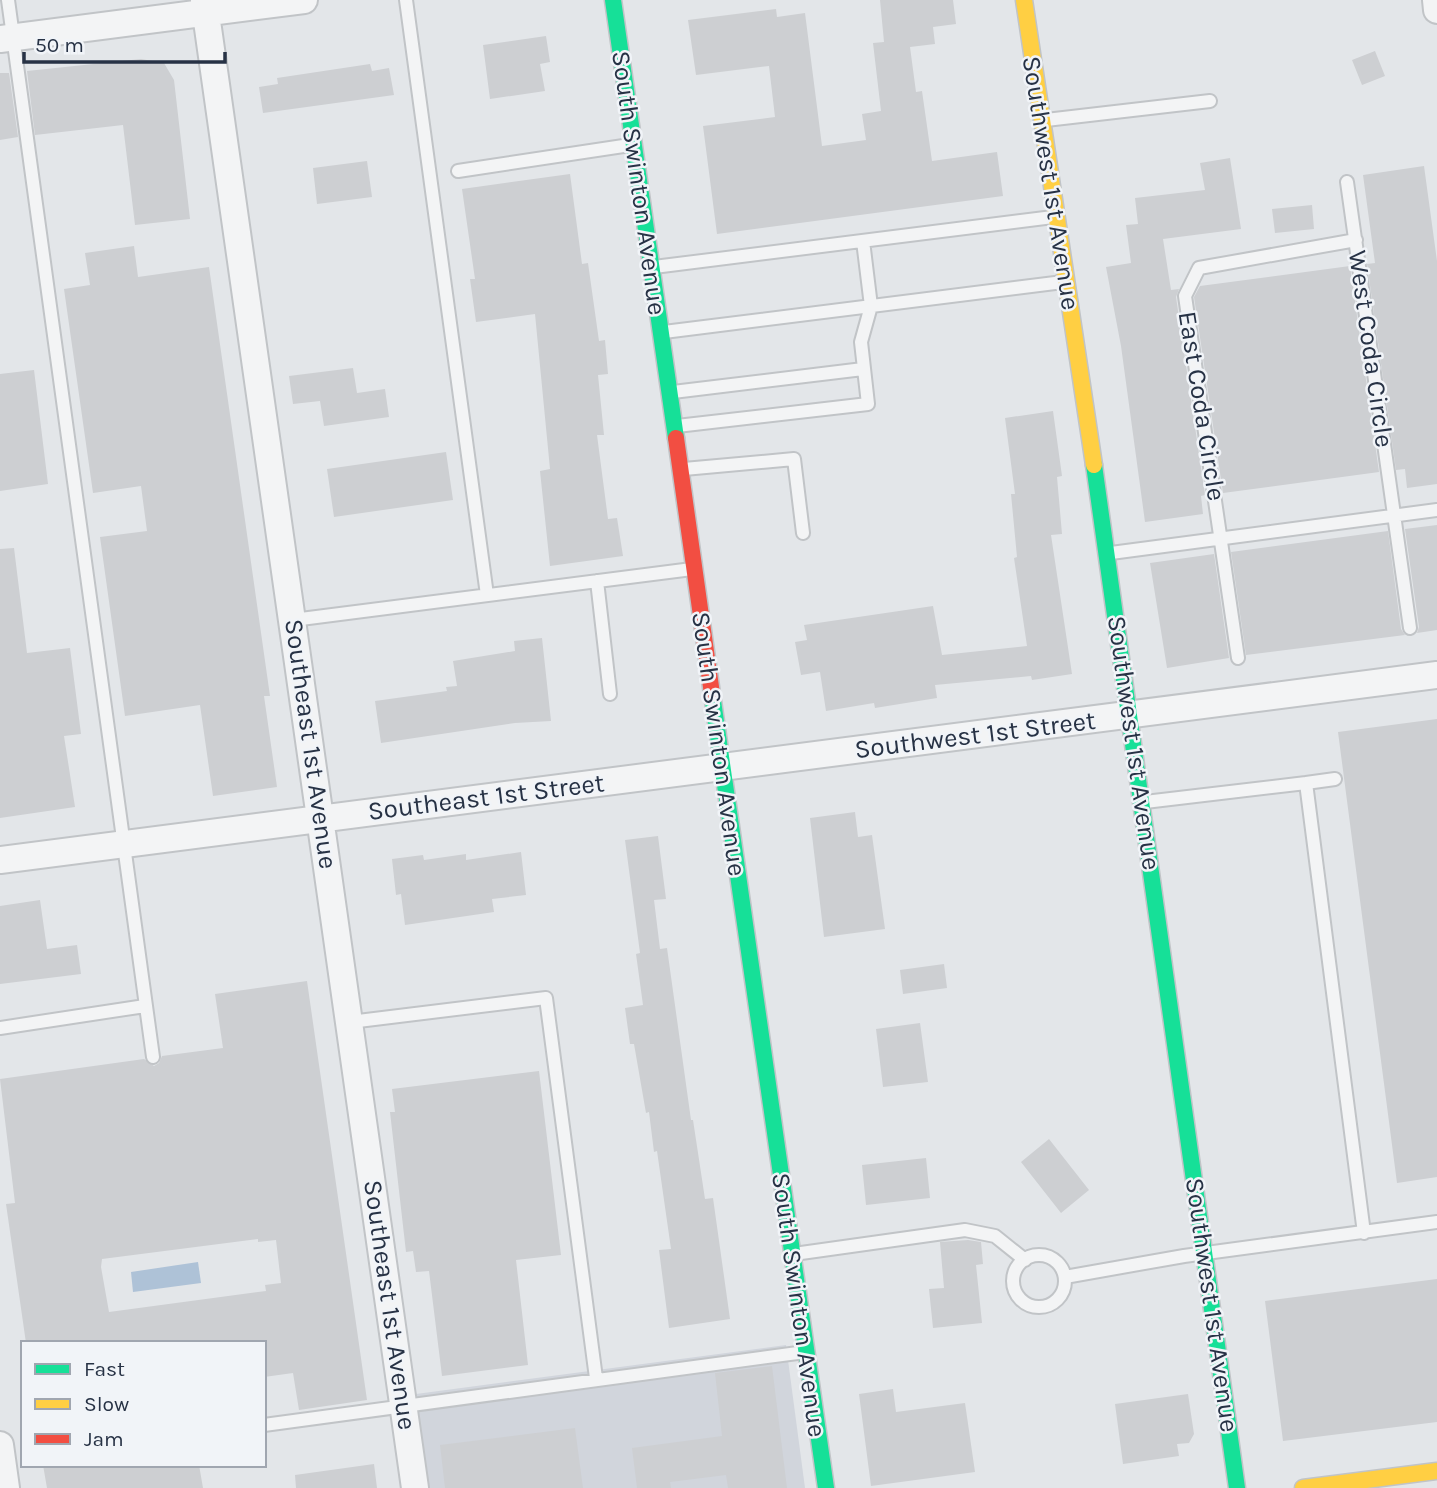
<svg xmlns="http://www.w3.org/2000/svg" width="1437" height="1488" font-family="Karla,sans-serif">
	<style>
		.built { fill: #d1d5dc }
		.water { fill: #aec2d7 }
		.building { fill: #cdcfd2; fill-rule: evenodd }
		.lines { fill: none; stroke-linecap: round; stroke-linejoin: round }
		.lane-casing { stroke: #c1c4c7; stroke-width: 16 }
		.street-casing { stroke: #c1c4c7; stroke-width: 30 }
		.fast-casing { stroke: #c1c4c7; stroke-width: 19 }
		.slow-casing { stroke: #c1c4c7; stroke-width: 19 }
		.jam-casing { stroke: #c1c4c7; stroke-width: 19 }
		.lane { stroke: #f3f4f5; stroke-width: 12 }
		.street { stroke: #f3f4f5; stroke-width: 26 }
		.fast { stroke: #16e098; stroke-width: 16 }
		.slow { stroke: #ffcf43; stroke-width: 16 }
		.jam { stroke: #f24e42; stroke-width: 16 }
		.labels { text-anchor: middle; dominant-baseline: central; stroke-width: 5; stroke-linejoin: round; paint-order: stroke }
		.street-label { font-size: 26px; fill: #273245; stroke: #f1f4f8 }
	</style>
	<rect width="100%" height="100%" fill="#e3e6e9"/>
	<path class="built" d="M 786,1345 L 805,1488 L 429,1488 L 416,1394 Z"/>
	<path class="water" d="M 198,1262 L 201,1283 L 133,1292 L 131,1272 Z"/>
	<path class="building" d="M 880,0 L 953,0 L 956,24 L 933,27 L 935,44 L 910,47 L 916,92 L 922,91 L 932,161 L 997,152 L 1003,196 L 717,234 L 703,126 L 775,117 L 769,66 L 696,75 L 688,20 L 776,9 L 777,17 L 805,13 L 822,146 L 866,140 L 862,114 L 881,111 L 873,43 L 884,42 Z
		M 546,36 L 550,62 L 540,64 L 545,91 L 490,99 L 483,45 Z
		M 1375,51 L 1385,76 L 1362,85 L 1352,60 Z
		M 141,59 L 164,63 L 174,80 L 190,219 L 135,225 L 123,125 L 35,135 L 27,71 Z
		M 370,64 L 372,71 L 389,68 L 394,95 L 263,113 L 259,87 L 278,84 L 277,78 Z
		M 0,73 L 9,73 L 18,137 L 0,140 Z
		M 1230,158 L 1241,229 L 1163,239 L 1171,290 L 1179,289 L 1176,297 L 1205,495 L 1201,496 L 1203,514 L 1145,522 L 1121,346 L 1106,267 L 1131,263 L 1126,225 L 1138,224 L 1135,198 L 1205,190 L 1200,163 Z
		M 367,161 L 372,197 L 317,204 L 313,168 Z
		M 1424,166 L 1437,261 L 1437,484 L 1407,488 L 1405,469 L 1396,470 L 1367,264 L 1375,263 L 1363,175 Z
		M 570,174 L 582,264 L 588,263 L 599,341 L 605,340 L 608,374 L 598,375 L 604,435 L 597,435 L 608,519 L 617,518 L 623,556 L 550,566 L 540,471 L 550,469 L 535,314 L 476,322 L 470,279 L 475,279 L 462,189 Z
		M 1312,205 L 1314,229 L 1275,233 L 1272,209 Z
		M 134,246 L 138,277 L 209,267 L 270,696 L 264,696 L 277,787 L 213,796 L 200,705 L 125,716 L 100,537 L 147,531 L 141,486 L 93,493 L 64,289 L 90,285 L 85,253 Z
		M 1350,266 L 1379,472 L 1223,493 L 1194,297 L 1200,286 Z
		M 353,368 L 357,393 L 385,389 L 389,417 L 324,426 L 320,401 L 293,404 L 289,376 Z
		M 34,370 L 48,484 L 0,491 L 0,374 Z
		M 1053,411 L 1062,476 L 1057,477 L 1062,534 L 1051,535 L 1072,674 L 1032,680 L 1031,676 L 935,685 L 937,698 L 875,708 L 874,703 L 826,711 L 820,672 L 801,675 L 795,642 L 807,640 L 804,625 L 933,606 L 942,655 L 1027,646 L 1014,558 L 1017,557 L 1011,494 L 1015,494 L 1005,418 Z
		M 446,452 L 453,500 L 334,517 L 327,469 Z
		M 1437,525 L 1437,630 L 1417,633 L 1419,627 L 1405,529 Z
		M 1388,531 L 1401,629 L 1405,635 L 1246,655 L 1231,552 Z
		M 14,548 L 27,653 L 70,648 L 81,734 L 64,736 L 75,807 L 0,818 L 0,549 Z
		M 1214,554 L 1229,658 L 1167,668 L 1150,563 Z
		M 542,638 L 551,721 L 515,723 L 381,743 L 375,701 L 447,691 L 446,687 L 457,686 L 453,661 L 515,651 L 514,641 Z
		M 1437,719 L 1437,1177 L 1397,1183 L 1338,732 Z
		M 855,812 L 858,837 L 872,835 L 885,929 L 824,937 L 810,818 Z
		M 658,836 L 666,899 L 654,900 L 660,949 L 667,948 L 691,1120 L 693,1120 L 705,1199 L 713,1198 L 730,1319 L 669,1328 L 659,1250 L 671,1249 L 657,1151 L 654,1152 L 649,1112 L 646,1113 L 634,1044 L 630,1044 L 625,1008 L 643,1005 L 636,954 L 640,953 L 625,840 Z
		M 521,852 L 526,895 L 492,899 L 494,912 L 405,925 L 401,894 L 396,895 L 392,859 L 423,855 L 424,860 L 466,854 L 466,860 Z
		M 40,900 L 47,949 L 77,945 L 81,974 L 0,984 L 0,906 Z
		M 944,964 L 947,988 L 903,994 L 900,970 Z
		M 307,981 L 367,1400 L 299,1410 L 293,1373 L 264,1377 L 264,1343 L 26,1343 L 6,1204 L 15,1203 L 0,1079 L 144,1059 L 154,1066 L 159,1063 L 162,1056 L 223,1048 L 215,994 ZM 258,1239 L 258,1242 L 276,1240 L 281,1283 L 265,1285 L 266,1291 L 109,1312 L 101,1267 L 102,1259 Z
		M 920,1023 L 928,1082 L 883,1087 L 876,1029 Z
		M 539,1071 L 561,1255 L 516,1260 L 528,1365 L 442,1376 L 429,1271 L 416,1272 L 413,1251 L 406,1252 L 390,1112 L 395,1112 L 392,1089 Z
		M 1049,1139 L 1089,1190 L 1061,1213 L 1021,1162 Z
		M 926,1158 L 930,1198 L 866,1205 L 862,1165 Z
		M 968,1240 L 981,1242 L 983,1264 L 976,1265 L 982,1323 L 933,1328 L 929,1289 L 944,1288 L 940,1242 Z
		M 1437,1279 L 1437,1422 L 1283,1441 L 1265,1301 Z
		M 772,1366 L 787,1488 L 728,1488 L 726,1475 L 670,1482 L 671,1488 L 637,1488 L 632,1448 L 722,1436 L 715,1373 Z
		M 893,1389 L 896,1412 L 965,1403 L 975,1472 L 871,1486 L 859,1394 Z
		M 1188,1394 L 1194,1434 L 1189,1443 L 1177,1444 L 1179,1456 L 1123,1464 L 1115,1404 Z
		M 575,1428 L 583,1488 L 445,1488 L 440,1445 Z
		M 374,1464 L 377,1488 L 296,1488 L 295,1475 Z
		M 43,1465 L 199,1465 L 203,1488 L 47,1488 Z"/>
	<g class="lines">
		<g class="lane-casing">
			<path id="lane" d="M 8,0 L 153,1057
				M 406,0 L 487,595
				M 1046,120 L 1210,101
				M 458,171 L 630,145
				M 1347,182 L 1410,628
				M 654,267 L 1053,217
				M 664,332 L 1063,282
				M 673,392 L 863,369
				M 677,426 L 868,404 L 861,342 L 871,306 L 863,241
				M 684,469 L 794,459 L 803,533
				M 1111,553 L 1437,510
				M 597,581 L 610,694
				M 293,620 L 692,569
				M 1238,658 L 1185,296 L 1199,268 L 1356,240
				M 1306,783 L 1335,779
				M 1145,802 L 1306,783 L 1364,1233
				M 350,1022 L 546,998 L 596,1378
				M 0,1028 L 145,1006
				M 794,1254 L 965,1230 L 995,1236 L 1025,1260
				M1013 1281a26 26 0 1 1 52 0a26 26 0 1 1-52 0Z
				M 1065,1277 L 1184,1256 L 1437,1222
				M 264,1425 L 805,1352"/>
		</g>
		<g class="street-casing">
			<path id="street" d="M 204,0 L 415,1488
				M 1436,0 L 1437,10
				M 0,39 L 304,0
				M 0,860 L 1437,675
				M 0,1445 L 6,1488"/>
		</g>
		<g class="fast-casing">
			<path id="fast" d="M 613,0 L 676,438
				M 1094,465 L 1237,1488
				M 712,694 L 826,1488"/>
		</g>
		<g class="slow-casing">
			<path id="slow" d="M 1024,0 L 1094,465
				M 1303,1488 L 1437,1471"/>
		</g>
		<g class="jam-casing">
			<path id="jam" d="M 676,438 L 712,694"/>
		</g>
		<use href="#lane" class="lane"/>
		<use href="#street" class="street"/>
		<use href="#fast" class="fast"/>
		<use href="#slow" class="slow"/>
		<use href="#jam" class="jam"/>
	</g>
	<g class="labels">
		<g class="street-label">
			<text transform="translate(639 183) rotate(82)">South Swinton Avenue</text>
			<text transform="translate(1051 183) rotate(81)">Southwest 1st Avenue</text>
			<text transform="translate(1371 349) rotate(82)">West Coda Circle</text>
			<text transform="translate(1202 406) rotate(81)">East Coda Circle</text>
			<text transform="translate(975 735) rotate(-7)">Southwest 1st Street</text>
			<text transform="translate(1134 743) rotate(82)">Southwest 1st Avenue</text>
			<text transform="translate(311 744) rotate(82)">Southeast 1st Avenue</text>
			<text transform="translate(719 744) rotate(82)">South Swinton Avenue</text>
			<text transform="translate(486 797) rotate(-7)">Southeast 1st Street</text>
			<text transform="translate(390 1305) rotate(82)">Southeast 1st Avenue</text>
			<text transform="translate(799 1305) rotate(82)">South Swinton Avenue</text>
			<text transform="translate(1212 1305) rotate(82)">Southwest 1st Avenue</text>
		</g>
	</g>
	<rect x="21" y="1341" width="245" height="126" fill="#f1f4f8" stroke="#a0a6b0" stroke-width="2"/>
	<rect x="35" y="1364" width="35" height="10" fill="#16e098" stroke="#a0a6b0" stroke-width="2"/>
	<text x="84" y="1376" font-size="21" fill="#273245">Fast</text>
	<rect x="35" y="1399" width="35" height="10" fill="#ffcf43" stroke="#a0a6b0" stroke-width="2"/>
	<text x="84" y="1411" font-size="21" fill="#273245">Slow</text>
	<rect x="35" y="1434" width="35" height="10" fill="#f24e42" stroke="#a0a6b0" stroke-width="2"/>
	<text x="84" y="1446" font-size="21" fill="#273245">Jam</text>
	<path d="M24 52v10h201v-10" fill="none" stroke="#273245" stroke-width="3.5"/>
	<text x="35" y="52" font-size="21" fill="#273245" stroke="#f1f4f8" stroke-width="5" paint-order="stroke">50 m</text>
</svg>
